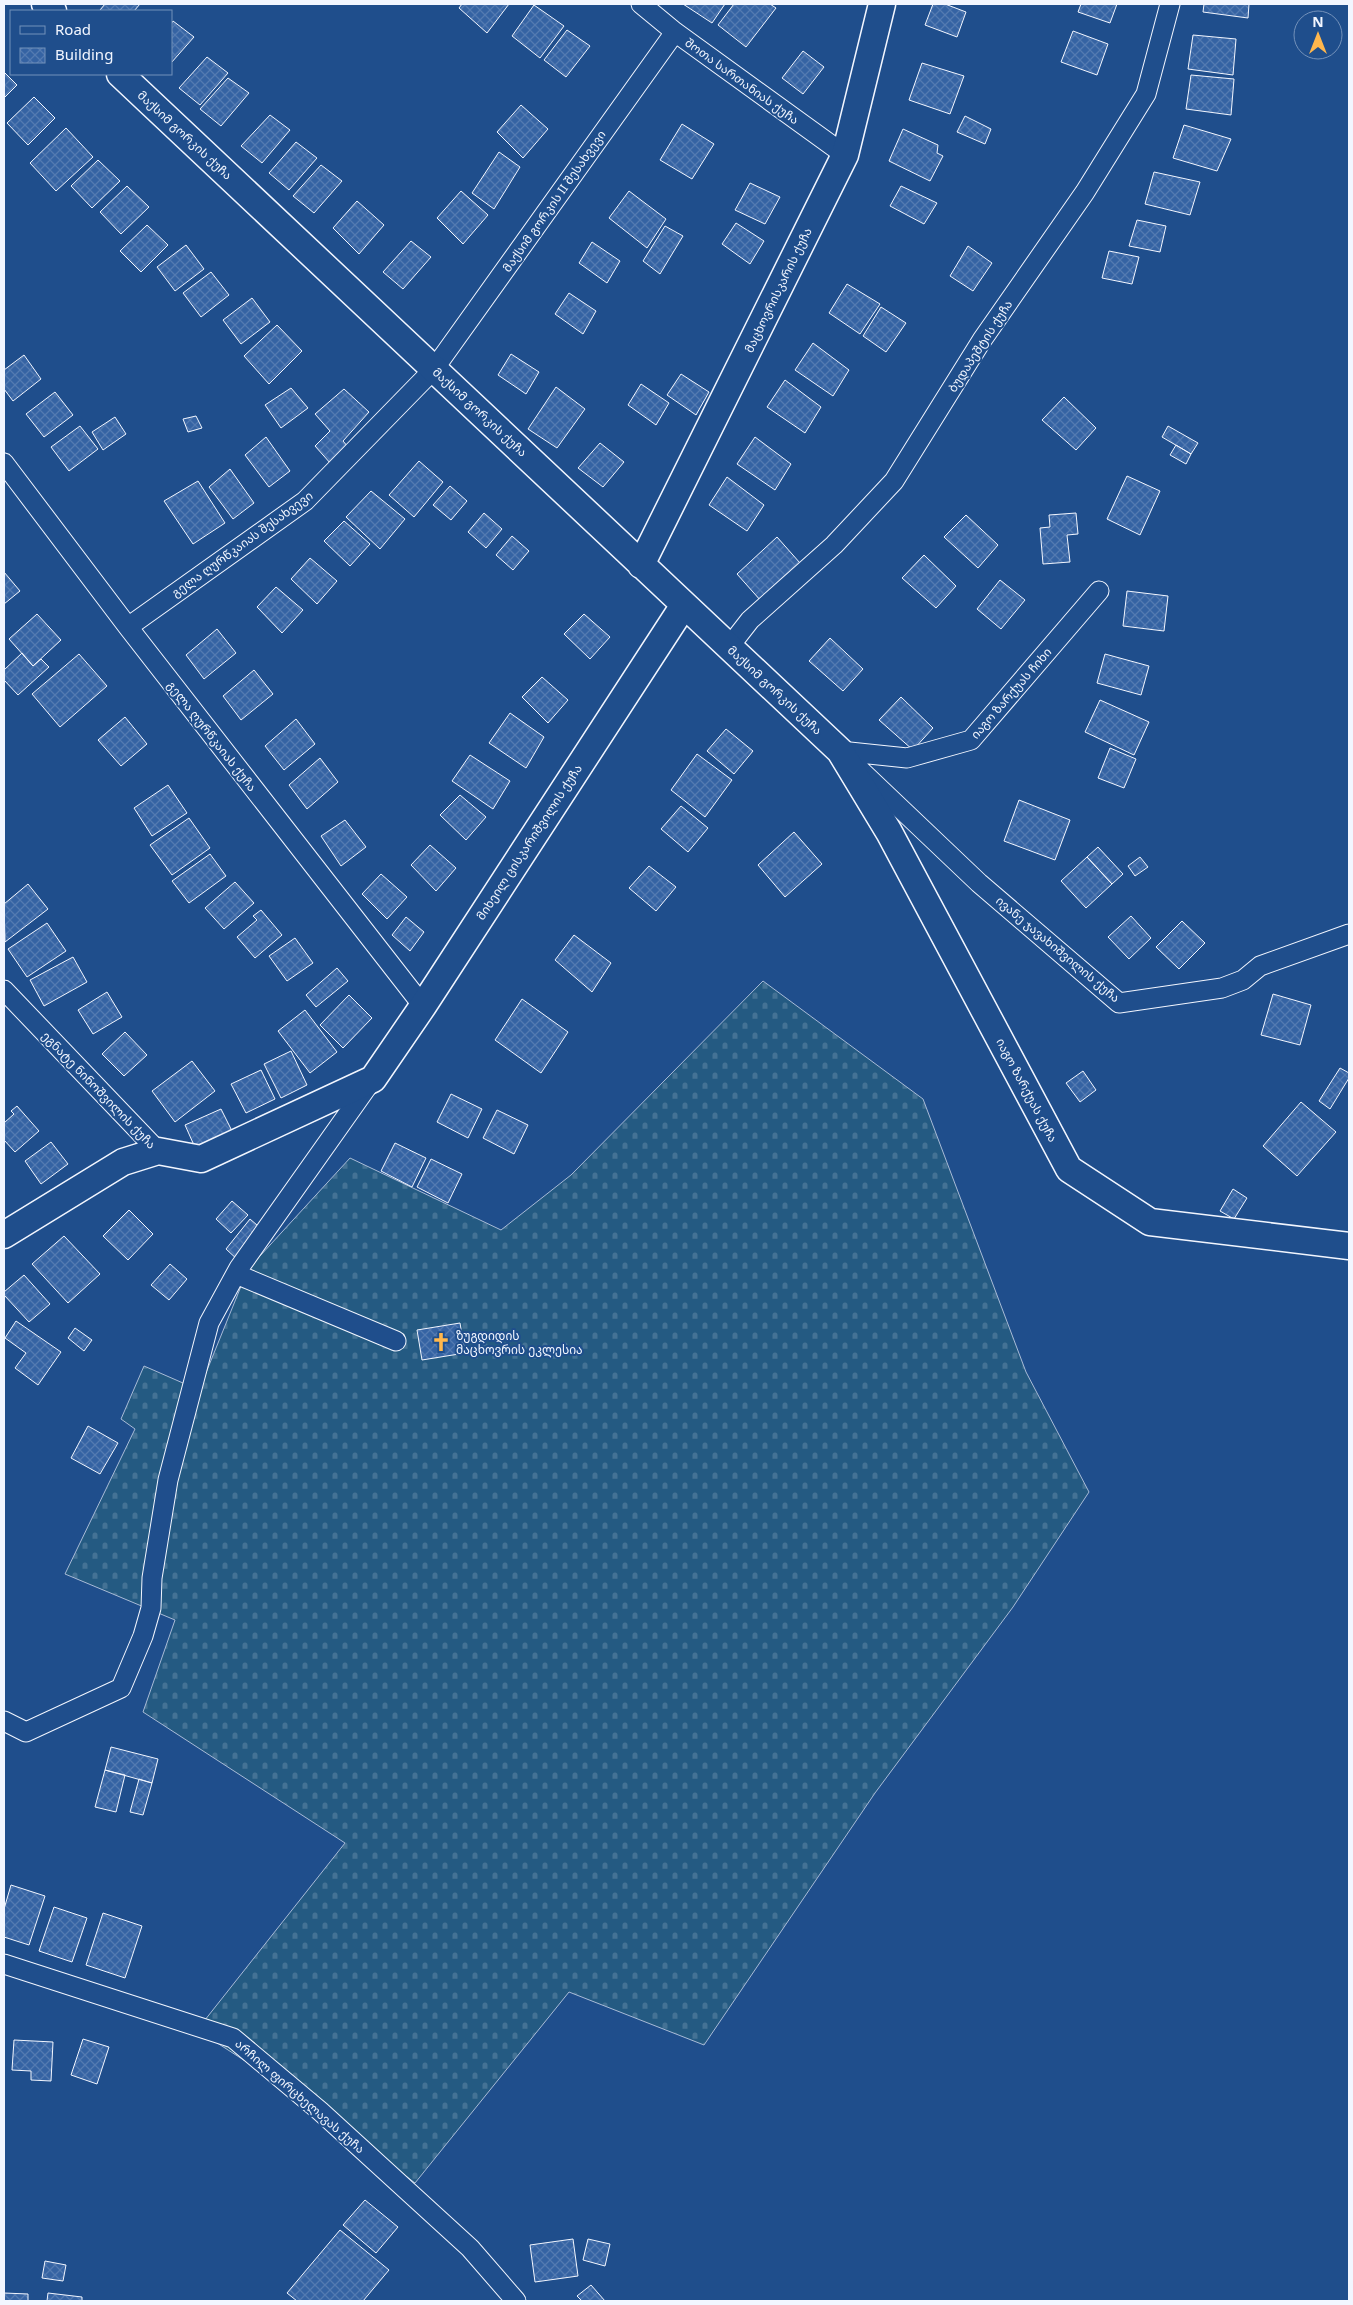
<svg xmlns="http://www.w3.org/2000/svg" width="1353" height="2305" font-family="'Noto Sans','Noto Sans Georgian',sans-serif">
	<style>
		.cemetery { fill: url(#cemetery-stones); stroke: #a8bbd7 }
		.building { fill: url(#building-cross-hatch); stroke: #f2f6ff }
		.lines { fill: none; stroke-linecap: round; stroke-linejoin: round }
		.street-casing { stroke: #f2f6ff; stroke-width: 21 }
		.secondary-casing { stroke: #f2f6ff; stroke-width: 29 }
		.street { stroke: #1f4e8c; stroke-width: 19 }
		.secondary { stroke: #1f4e8c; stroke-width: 26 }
		.labels { text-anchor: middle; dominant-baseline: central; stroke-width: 4; stroke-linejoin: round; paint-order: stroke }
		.street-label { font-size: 12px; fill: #f2f6ff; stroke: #1f4e8c }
		.poi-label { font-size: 12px; fill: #f2f6ff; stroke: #1f4e8c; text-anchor: start }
	</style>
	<defs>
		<pattern id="cemetery-stones" width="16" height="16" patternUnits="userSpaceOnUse" patternTransform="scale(1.25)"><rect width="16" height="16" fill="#245a82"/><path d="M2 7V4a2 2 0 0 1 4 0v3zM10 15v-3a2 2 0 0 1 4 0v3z" fill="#447295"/></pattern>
		<pattern id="building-cross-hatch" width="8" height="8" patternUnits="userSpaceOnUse" patternTransform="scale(1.25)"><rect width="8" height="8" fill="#3563a3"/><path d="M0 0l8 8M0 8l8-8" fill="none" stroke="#537ab1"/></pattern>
	</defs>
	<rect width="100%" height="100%" fill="#1f4e8c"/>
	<path class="cemetery" d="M 763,981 L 923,1099 L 1026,1372 L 1089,1492 L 1013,1607 L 875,1793 L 704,2045 L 569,1992 L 415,2183 L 312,2104 L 197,2030 L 345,1843 L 143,1712 L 175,1620 L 65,1574 L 135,1429 L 121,1419 L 144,1366 L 199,1390 L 248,1269 L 350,1158 L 501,1230 L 571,1175 Z"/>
	<path class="building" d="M 105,4 L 140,4 L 134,11 L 102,11 L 100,10 Z
		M 462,4 L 509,4 L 487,33 L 459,8 Z
		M 683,4 L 725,4 L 712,23 Z
		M 734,4 L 770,4 L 776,8 L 746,47 L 718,25 Z
		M 933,4 L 945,4 L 966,12 L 957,37 L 925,25 Z
		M 1081,4 L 1117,4 L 1110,23 L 1078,12 Z
		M 1204,4 L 1249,4 L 1248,18 L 1203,12 Z
		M 534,5 L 564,26 L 540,58 L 512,36 Z
		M 173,21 L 194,37 L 171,63 L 171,24 Z
		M 567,30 L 590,46 L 566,77 L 544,60 Z
		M 1073,31 L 1108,44 L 1097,75 L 1061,62 Z
		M 1193,35 L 1236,39 L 1233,75 L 1188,69 Z
		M 803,51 L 824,67 L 803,94 L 782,78 Z
		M 207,57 L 228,73 L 200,105 L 179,88 Z
		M 922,63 L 964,76 L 950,114 L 909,100 Z
		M 4,72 L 17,85 L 4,98 Z
		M 1191,75 L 1234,79 L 1231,115 L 1186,109 Z
		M 228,78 L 249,93 L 221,126 L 200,109 Z
		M 34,97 L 55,118 L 28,145 L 7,123 Z
		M 521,105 L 548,129 L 523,158 L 497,132 Z
		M 270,115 L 290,130 L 262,163 L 241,146 Z
		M 965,116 L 991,129 L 985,144 L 957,132 Z
		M 682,124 L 714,144 L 692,179 L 660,160 Z
		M 1184,125 L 1231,139 L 1217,171 L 1173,158 Z
		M 66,128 L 93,157 L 56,191 L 30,163 Z
		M 903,129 L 938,145 L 937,153 L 943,156 L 930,181 L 889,161 Z
		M 296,142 L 317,158 L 289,190 L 269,173 Z
		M 499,152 L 520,167 L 494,209 L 472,193 Z
		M 98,160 L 120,181 L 92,208 L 71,186 Z
		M 321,165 L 342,181 L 314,213 L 293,196 Z
		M 1154,172 L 1200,182 L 1190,215 L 1145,204 Z
		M 750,183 L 780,197 L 765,224 L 735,210 Z
		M 127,186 L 149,207 L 121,234 L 100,212 Z
		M 901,186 L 937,203 L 924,224 L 890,206 Z
		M 461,191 L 488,215 L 463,244 L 437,218 Z
		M 629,191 L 666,219 L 647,248 L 609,218 Z
		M 357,201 L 384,225 L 359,254 L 333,228 Z
		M 1137,220 L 1166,226 L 1160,252 L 1129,246 Z
		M 736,223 L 764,241 L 750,264 L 722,244 Z
		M 147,225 L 168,245 L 141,272 L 120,251 Z
		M 665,226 L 683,236 L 660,274 L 643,261 Z
		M 411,241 L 431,257 L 403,289 L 383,272 Z
		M 592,242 L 620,261 L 607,283 L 579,263 Z
		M 186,245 L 204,269 L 175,291 L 157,267 Z
		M 968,246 L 992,263 L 973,291 L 950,276 Z
		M 1109,251 L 1139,257 L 1132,284 L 1102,278 Z
		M 211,272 L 229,295 L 201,317 L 183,293 Z
		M 847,284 L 880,304 L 860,334 L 829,313 Z
		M 569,293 L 596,311 L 583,334 L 555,314 Z
		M 252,298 L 270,322 L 241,344 L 223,320 Z
		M 881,307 L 906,323 L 886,352 L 863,336 Z
		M 277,325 L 302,351 L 269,384 L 244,356 Z
		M 813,343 L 849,370 L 833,396 L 795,370 Z
		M 511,354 L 539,372 L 526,394 L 498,375 Z
		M 24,355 L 41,379 L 13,401 L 4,389 L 4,370 Z
		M 681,374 L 709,392 L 696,415 L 667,395 Z
		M 785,380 L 821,407 L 805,433 L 767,407 Z
		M 641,384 L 669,403 L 656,425 L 628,405 Z
		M 556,387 L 585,409 L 557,448 L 528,429 Z
		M 291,388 L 308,408 L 281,428 L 265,405 Z
		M 344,389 L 369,412 L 343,441 L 348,447 L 331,464 L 315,446 L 330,431 L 315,414 Z
		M 55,392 L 73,415 L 44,437 L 26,414 Z
		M 1064,397 L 1096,428 L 1076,450 L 1042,420 Z
		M 196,416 L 202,428 L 188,432 L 183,419 Z
		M 115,417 L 126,434 L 103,450 L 92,432 Z
		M 80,426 L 98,449 L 69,471 L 51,447 Z
		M 1168,426 L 1198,443 L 1191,454 L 1162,437 Z
		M 266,437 L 290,471 L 269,487 L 245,455 Z
		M 755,437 L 791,464 L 775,490 L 737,464 Z
		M 600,443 L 624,462 L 603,487 L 578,468 Z
		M 1176,445 L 1191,454 L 1186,464 L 1170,455 Z
		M 419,461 L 443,482 L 414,517 L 389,495 Z
		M 230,469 L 254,503 L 233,519 L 209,487 Z
		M 1127,476 L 1160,491 L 1140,535 L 1107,519 Z
		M 727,477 L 764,505 L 747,531 L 709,505 Z
		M 198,481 L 225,523 L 193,544 L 164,501 Z
		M 450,486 L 467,501 L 451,520 L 433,505 Z
		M 371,491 L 405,519 L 380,549 L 346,517 Z
		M 484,513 L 502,529 L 486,548 L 468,532 Z
		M 1076,513 L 1078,534 L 1067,535 L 1070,562 L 1043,564 L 1040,528 L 1050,527 L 1049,515 Z
		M 966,515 L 998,545 L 978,568 L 944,537 Z
		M 344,521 L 370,544 L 350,566 L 324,541 Z
		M 512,536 L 529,551 L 513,570 L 496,555 Z
		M 777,537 L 800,563 L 761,601 L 737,574 Z
		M 924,555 L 956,586 L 936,608 L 902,578 Z
		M 310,558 L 337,581 L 317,604 L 291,579 Z
		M 4,572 L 20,591 L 4,604 Z
		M 1000,580 L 1025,600 L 1001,629 L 977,609 Z
		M 276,587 L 303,610 L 282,633 L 257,607 Z
		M 1127,591 L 1168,596 L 1164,631 L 1123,626 Z
		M 37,614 L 61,640 L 33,666 L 9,639 Z
		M 584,614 L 610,637 L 590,659 L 564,634 Z
		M 217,629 L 236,653 L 204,679 L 186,655 Z
		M 830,638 L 863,669 L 843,691 L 809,661 Z
		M 22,653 L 33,666 L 41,659 L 49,667 L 18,695 L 4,680 L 4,670 Z
		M 79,654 L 107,686 L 60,727 L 32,694 Z
		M 1105,654 L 1149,666 L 1141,695 L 1097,683 Z
		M 254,670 L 273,694 L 241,720 L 223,696 Z
		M 542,677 L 568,700 L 548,723 L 522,697 Z
		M 901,697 L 933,728 L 913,750 L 879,720 Z
		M 1100,700 L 1149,722 L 1134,755 L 1085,732 Z
		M 510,713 L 544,737 L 526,768 L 489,743 Z
		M 125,717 L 147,744 L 121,766 L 98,740 Z
		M 296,719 L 315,744 L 284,770 L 265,746 Z
		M 726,729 L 753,751 L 734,774 L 707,751 Z
		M 1110,748 L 1136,759 L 1124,788 L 1098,778 Z
		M 697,754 L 732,780 L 705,817 L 671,790 Z
		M 470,755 L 510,781 L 493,809 L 452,781 Z
		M 320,758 L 338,782 L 307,809 L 289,785 Z
		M 168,785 L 187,813 L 152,836 L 134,808 Z
		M 460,795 L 486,817 L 466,840 L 440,815 Z
		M 1019,800 L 1070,820 L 1055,860 L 1004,841 Z
		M 681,806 L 708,828 L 688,852 L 661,829 Z
		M 189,818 L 210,848 L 172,875 L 150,845 Z
		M 345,820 L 366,847 L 341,866 L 321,836 Z
		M 794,832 L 822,864 L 785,897 L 758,865 Z
		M 430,845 L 456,868 L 436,891 L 411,865 Z
		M 1098,847 L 1123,874 L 1112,884 L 1087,857 Z
		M 210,854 L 226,876 L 189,903 L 172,881 Z
		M 1087,857 L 1112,884 L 1086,908 L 1061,881 Z
		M 1140,857 L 1148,867 L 1135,876 L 1128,866 Z
		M 649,866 L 676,887 L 656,911 L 629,888 Z
		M 381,874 L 407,897 L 387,919 L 362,894 Z
		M 235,882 L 254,903 L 224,929 L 205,908 Z
		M 28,884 L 48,909 L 5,942 L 4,904 Z
		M 261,910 L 282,935 L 255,958 L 237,937 L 257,920 L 253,916 Z
		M 1131,916 L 1151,938 L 1129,959 L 1108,937 Z
		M 406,917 L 424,932 L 410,951 L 392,935 Z
		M 1182,921 L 1205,943 L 1179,969 L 1156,947 Z
		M 47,923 L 66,951 L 27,977 L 8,949 Z
		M 574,935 L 611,963 L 592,992 L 555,960 Z
		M 295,938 L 313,963 L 287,981 L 269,956 Z
		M 73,957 L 87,982 L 44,1006 L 30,980 Z
		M 337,968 L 348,981 L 316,1007 L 306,995 Z
		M 107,992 L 122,1017 L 93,1034 L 78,1010 Z
		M 1273,994 L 1311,1005 L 1300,1045 L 1261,1035 Z
		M 349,995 L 372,1018 L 343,1048 L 320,1025 Z
		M 522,999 L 568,1032 L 541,1073 L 495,1040 Z
		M 305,1010 L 337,1052 L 310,1073 L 278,1031 Z
		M 125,1032 L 147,1055 L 124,1076 L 102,1054 Z
		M 291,1051 L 307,1085 L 281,1098 L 264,1064 Z
		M 192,1061 L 215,1091 L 175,1122 L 152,1091 Z
		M 1340,1068 L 1349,1073 L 1349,1078 L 1330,1109 L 1319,1101 Z
		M 261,1070 L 275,1099 L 246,1113 L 231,1084 Z
		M 1083,1071 L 1096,1090 L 1080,1102 L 1066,1083 Z
		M 451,1094 L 482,1109 L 468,1138 L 437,1122 Z
		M 1301,1102 L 1336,1132 L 1297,1176 L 1263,1146 Z
		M 17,1106 L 39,1131 L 15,1152 L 4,1140 L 4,1123 L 14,1114 L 11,1111 Z
		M 221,1109 L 234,1135 L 197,1152 L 185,1125 Z
		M 497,1110 L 528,1125 L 514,1154 L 483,1138 Z
		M 51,1142 L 68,1164 L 41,1184 L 25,1161 Z
		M 395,1143 L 426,1158 L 412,1187 L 381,1171 Z
		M 431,1159 L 462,1174 L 448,1203 L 417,1187 Z
		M 1233,1189 L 1247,1198 L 1234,1219 L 1220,1211 Z
		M 232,1201 L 248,1215 L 231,1233 L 216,1219 Z
		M 129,1210 L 153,1234 L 128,1260 L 103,1236 Z
		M 250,1219 L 265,1232 L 239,1261 L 226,1249 Z
		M 64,1236 L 100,1274 L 68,1303 L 32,1264 Z
		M 170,1264 L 187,1279 L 169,1300 L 151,1285 Z
		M 24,1275 L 50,1304 L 29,1322 L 4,1295 L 4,1292 Z
		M 16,1321 L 61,1352 L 38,1385 L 15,1368 L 26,1353 L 5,1338 Z
		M 460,1323 L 465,1353 L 422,1360 L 417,1330 Z
		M 75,1328 L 92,1340 L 84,1351 L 68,1338 Z
		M 88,1426 L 118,1443 L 100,1474 L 71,1458 Z
		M 111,1747 L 158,1759 L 152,1783 L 105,1770 Z
		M 105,1770 L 125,1775 L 116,1812 L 95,1807 Z
		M 139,1779 L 152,1783 L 143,1815 L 130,1812 Z
		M 11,1885 L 45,1896 L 29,1945 L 4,1937 L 4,1909 Z
		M 54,1907 L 87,1918 L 72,1962 L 39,1951 Z
		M 103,1913 L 142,1926 L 125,1978 L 86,1965 Z
		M 83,2039 L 109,2047 L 97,2084 L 71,2075 Z
		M 14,2040 L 53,2042 L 51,2081 L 31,2080 L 31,2071 L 12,2070 Z
		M 365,2200 L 398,2227 L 376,2253 L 343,2225 Z
		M 340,2230 L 389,2270 L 363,2301 L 297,2301 L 287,2293 Z
		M 573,2239 L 578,2276 L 535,2282 L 530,2245 Z
		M 588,2239 L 610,2244 L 605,2266 L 583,2260 Z
		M 45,2261 L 66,2265 L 63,2281 L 42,2278 Z
		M 591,2285 L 605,2301 L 582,2301 L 577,2296 Z
		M 4,2293 L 28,2294 L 28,2301 L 4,2301 Z
		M 48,2293 L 82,2297 L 82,2301 L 47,2301 Z"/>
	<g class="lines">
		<g class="street-casing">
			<path id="street" d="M 641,4 L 675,32 L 845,155
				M 4,463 L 128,627 L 423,1006
				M 128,627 L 305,501 L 434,369 L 675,32
				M 729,647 L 750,620 L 834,545 L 894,481 L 982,340 L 1085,192 L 1146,94 L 1170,4
				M 840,751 L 907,758 L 971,740 L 1099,591
				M 859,769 L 979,883 L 1119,1003 L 1222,988 L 1243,980 L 1260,966 L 1349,934
				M 4,990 L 158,1151
				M 236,1274 L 396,1341
				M 4,1721 L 26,1732 L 121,1688 L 143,1636 L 151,1608 L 152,1578 L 168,1480 L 209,1323 L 239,1268 L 372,1080
				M 4,1964 L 233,2038 L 320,2111 L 470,2248 L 516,2301"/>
		</g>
		<g class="secondary-casing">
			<path id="secondary" d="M 45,4 L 53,11
				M 120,74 L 840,751 L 889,832 L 1069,1169 L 1150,1222 L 1349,1246
				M 641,565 L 845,155 L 882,4
				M 4,1235 L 123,1162 L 158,1151 L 201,1159 L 373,1079 L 423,1006 L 684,605"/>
		</g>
		<use href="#street" class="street"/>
		<use href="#secondary" class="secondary"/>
	</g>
	<defs>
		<g id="church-bare" transform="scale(1.5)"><path d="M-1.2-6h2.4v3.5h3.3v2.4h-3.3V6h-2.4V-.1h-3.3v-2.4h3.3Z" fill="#ffb74d" stroke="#1f4e8c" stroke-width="2.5" paint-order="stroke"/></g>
	</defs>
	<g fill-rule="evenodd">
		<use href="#church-bare" x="441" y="1342"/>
	</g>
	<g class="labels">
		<g class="street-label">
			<text transform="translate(742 81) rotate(36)">შოთა სართანიას ქუჩა</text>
			<text transform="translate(185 135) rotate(43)">მაქსიმ გორკის ქუჩა</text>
			<text transform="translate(554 201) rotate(-55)">მაქსიმ გორკის II შესახვევი</text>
			<text transform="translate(778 290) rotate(-64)">მაცხოვრისკარის ქუჩა</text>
			<text transform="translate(980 346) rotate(-57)">ბუდაპეშტის ქუჩა</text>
			<text transform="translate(480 412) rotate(43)">მაქსიმ გორკის ქუჩა</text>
			<text transform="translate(242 544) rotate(-36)">გელა ღურწკაიას შესახვევი</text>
			<text transform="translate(775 690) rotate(43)">მაქსიმ გორკის ქუჩა</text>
			<text transform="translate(1011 693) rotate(-49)">იაგო ზარქუას ჩიხი</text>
			<text transform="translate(212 736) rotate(52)">გელა ღურწკაიას ქუჩა</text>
			<text transform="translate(529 842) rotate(-57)">მიხეილ ცისკარიშვილის ქუჩა</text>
			<text transform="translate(1058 949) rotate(40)">ივანე ჯავახიშვილის ქუჩა</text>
			<text transform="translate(99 1090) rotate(46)">ეგნატე ნინოშვილის ქუჩა</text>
			<text transform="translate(1027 1090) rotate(62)">იაგო ზარქუას ქუჩა</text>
			<text transform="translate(300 2096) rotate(41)">არჩილ ფირცხელავას ქუჩა</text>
		</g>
		<g class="poi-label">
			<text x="456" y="1335">ზუგდიდის<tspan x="456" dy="14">მაცხოვრის ეკლესია</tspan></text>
		</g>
	</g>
	<rect width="1353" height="2305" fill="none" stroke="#f2f6ff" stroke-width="10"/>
	<rect x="10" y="10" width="162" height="65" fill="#1f4e8c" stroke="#7391ba"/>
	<rect x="20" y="26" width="25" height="8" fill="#1f4e8c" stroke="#7391ba"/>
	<text x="55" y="35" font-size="15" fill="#f2f6ff">Road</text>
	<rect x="20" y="48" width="25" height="15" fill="url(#building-cross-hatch)" stroke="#7391ba"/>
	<text x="55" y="60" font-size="15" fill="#f2f6ff">Building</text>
	<g transform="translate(1318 35)"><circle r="24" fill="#1f4e8c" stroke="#7391ba"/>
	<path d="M0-4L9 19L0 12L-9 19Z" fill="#ffb74d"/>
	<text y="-8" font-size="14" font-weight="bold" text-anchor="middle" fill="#f2f6ff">N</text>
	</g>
</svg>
